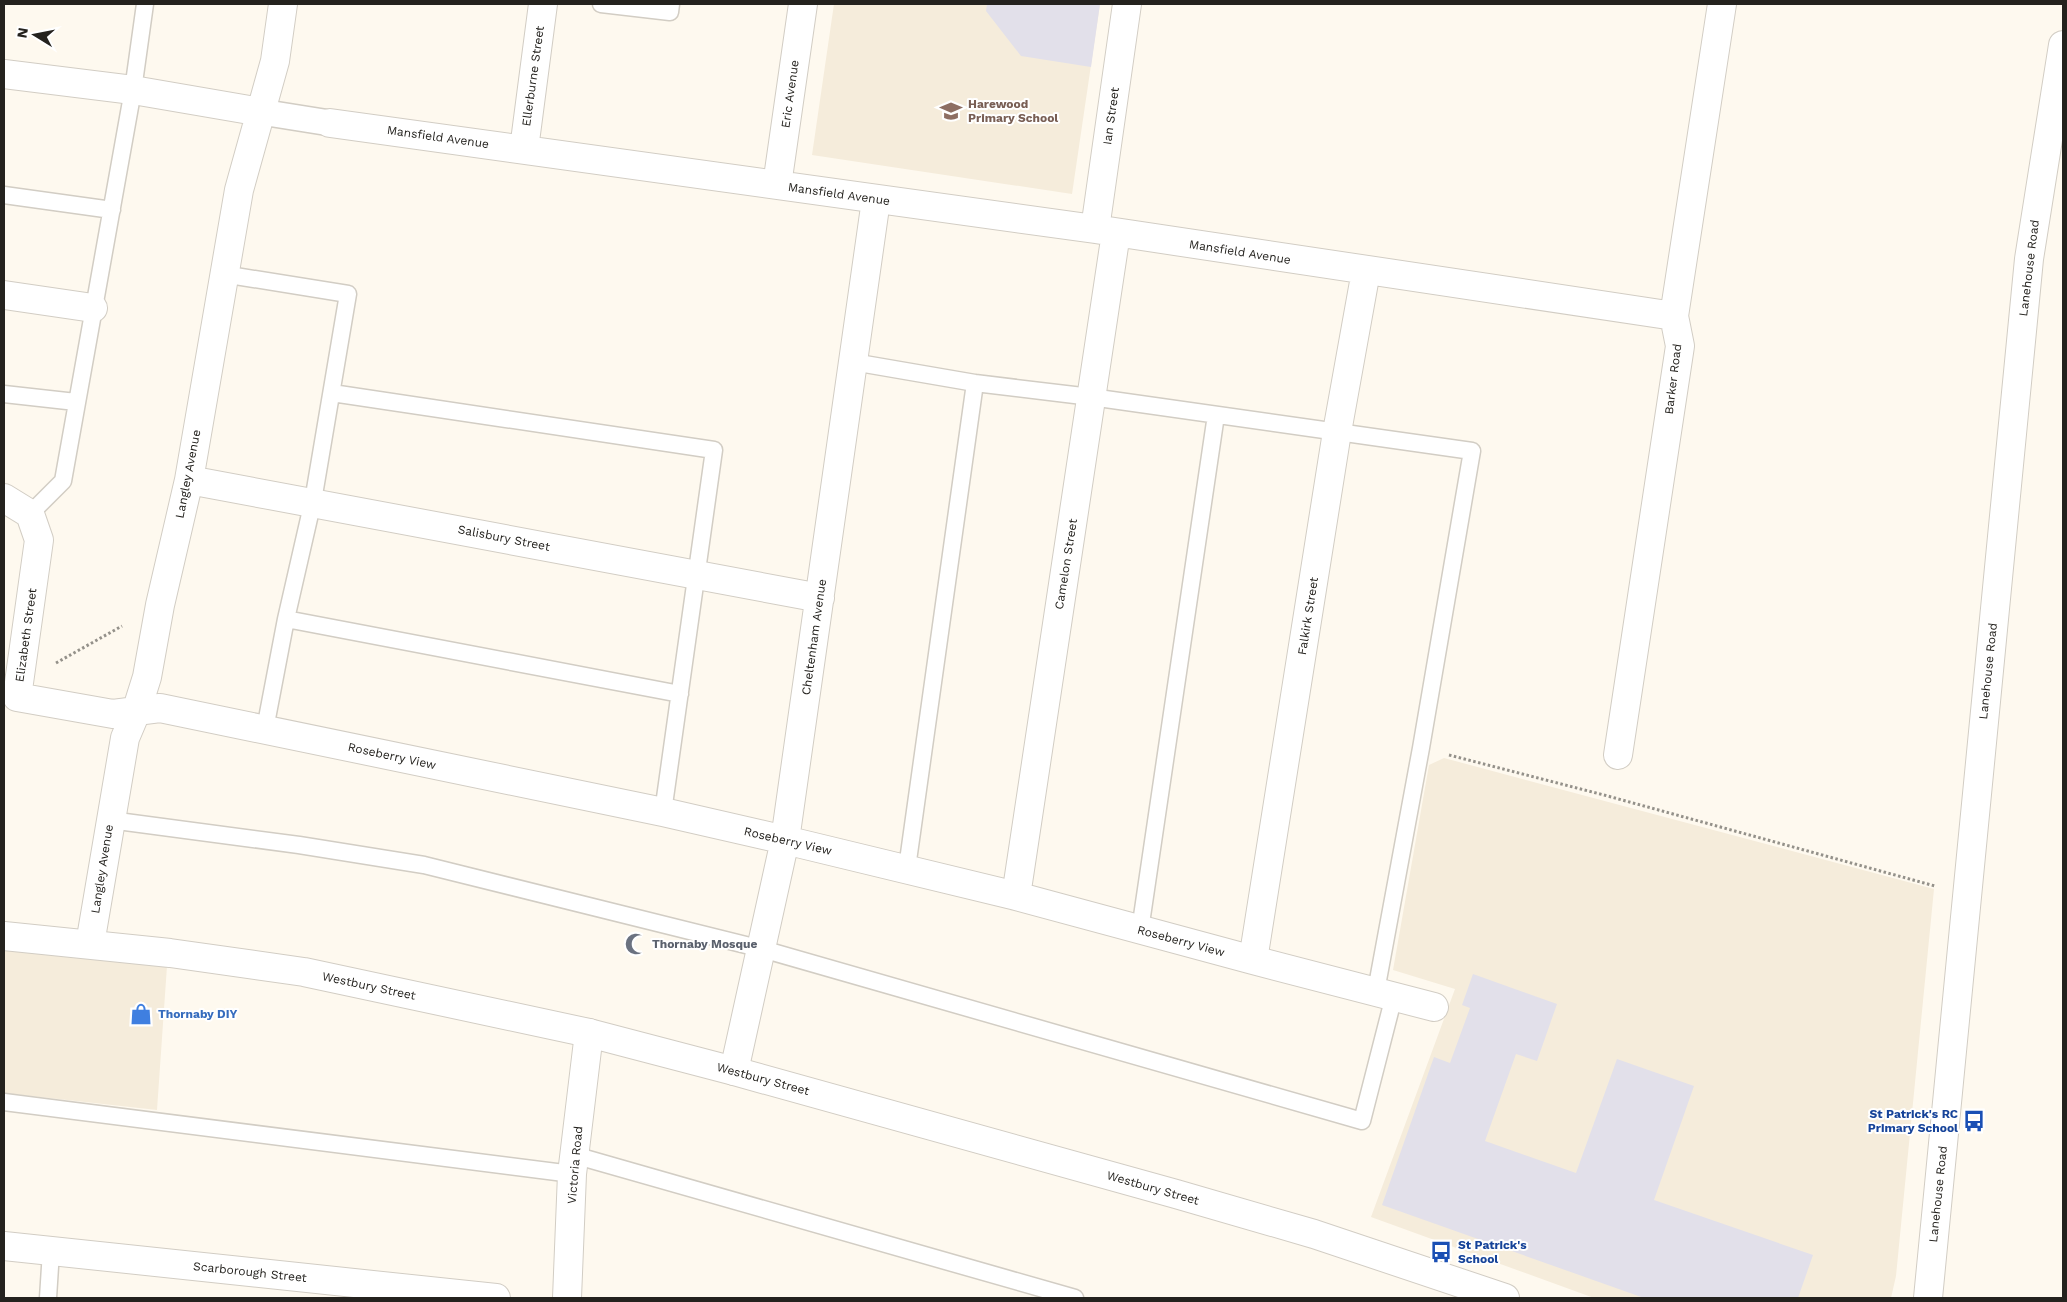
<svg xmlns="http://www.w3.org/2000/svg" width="2067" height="1302" font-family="'Work Sans',sans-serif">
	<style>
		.built { fill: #f5ecdb }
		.building { fill: #e2e0ea }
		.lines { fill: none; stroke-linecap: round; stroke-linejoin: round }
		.service-casing { stroke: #d2cdc4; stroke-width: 19 }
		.pedestrian-casing { stroke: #d2cdc4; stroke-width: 28 }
		.minor-casing { stroke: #d2cdc4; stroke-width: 30 }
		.tertiary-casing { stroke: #d2cdc4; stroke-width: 30 }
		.path { stroke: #94918a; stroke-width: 3; stroke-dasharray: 2.5 2.5; stroke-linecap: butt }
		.service { stroke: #fff; stroke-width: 16 }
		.pedestrian { stroke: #fff; stroke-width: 25 }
		.minor { stroke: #fff; stroke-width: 28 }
		.tertiary { stroke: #fff; stroke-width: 28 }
		.labels { text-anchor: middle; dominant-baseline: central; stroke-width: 4; stroke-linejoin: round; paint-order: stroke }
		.street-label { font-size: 12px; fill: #24221e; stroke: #fff }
		.education-label { font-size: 12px; font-weight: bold; fill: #785e54; stroke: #fff; text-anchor: start }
		.worship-label { font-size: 12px; font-weight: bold; fill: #5b616d; stroke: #fff; text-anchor: start }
		.shop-label { font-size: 12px; font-weight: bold; fill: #366cbe; stroke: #fff; text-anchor: start }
		.transit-label { font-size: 12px; font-weight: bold; fill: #164399; stroke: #fff; text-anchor: end }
	</style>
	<rect width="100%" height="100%" fill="#fef9ef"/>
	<path class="built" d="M 834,4 L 1100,4 L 1072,194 L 812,155 Z
		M 1444,758 L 1934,889 L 1896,1276 L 1891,1298 L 1594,1298 L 1371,1217 L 1455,989 L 1393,970 L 1429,765 Z
		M 4,943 L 167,966 L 157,1110 L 4,1093 Z"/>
	<path class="building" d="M 987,4 L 1100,4 L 1091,67 L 1021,56 L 986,11 Z
		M 1473,974 L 1557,1004 L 1537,1061 L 1516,1054 L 1485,1141 L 1576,1173 L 1617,1059 L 1694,1086 L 1654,1200 L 1813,1255 L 1798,1298 L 1644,1298 L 1382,1205 L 1434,1057 L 1450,1063 L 1470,1008 L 1462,1005 Z"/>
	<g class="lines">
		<g class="service-casing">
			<path id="service" d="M 601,4 L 670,12 L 671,4
				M 4,195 L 112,210
				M 223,274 L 348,294 L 313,501 L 286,619 L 265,729
				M 853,362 L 975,383 L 1091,397 L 1472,451 L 1421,748 L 1376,991
				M 332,393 L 714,450 L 663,812
				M 4,394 L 76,402
				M 30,514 L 63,481 L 133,90 L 145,4
				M 286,619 L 680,694
				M 110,820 L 299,845 L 424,865 L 762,949 L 1362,1121 L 1394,996
				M 907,868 L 975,383
				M 1140,930 L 1216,415
				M 4,1102 L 572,1174
				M 574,1155 L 1075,1298
				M 48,1298 L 51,1251"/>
		</g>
		<g class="pedestrian-casing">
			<path id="pedestrian" d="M 261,112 L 330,123"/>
		</g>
		<g class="minor-casing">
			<path id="minor" d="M 4,74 L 133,90 L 261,112
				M 330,123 L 1095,229 L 1674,316
				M 524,149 L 543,4
				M 777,185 L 803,4
				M 1095,229 L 1127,4
				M 4,295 L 93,308
				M 189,480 L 820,598
				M 4,498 L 30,514 L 39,540 L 17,697 L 113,714 L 160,708 L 663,812 L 785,840 L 1016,896 L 1253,960 L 1434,1007
				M 1618,755 L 1680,346 L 1674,316 L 1722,4
				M 1016,896 L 1116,233
				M 90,944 L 125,738 L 136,712 L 147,677 L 160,605 L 189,480 L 239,190 L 275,61 L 283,4
				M 1253,960 L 1337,432 L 1366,271
				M 734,1071 L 785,840 L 876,200
				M 4,1246 L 496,1298
				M 567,1298 L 572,1174 L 589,1033"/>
		</g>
		<g class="tertiary-casing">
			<path id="tertiary" d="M 4,936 L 170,953 L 304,972 L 589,1033 L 734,1071 L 1176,1194 L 1314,1234 L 1505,1298
				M 1928,1298 L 2029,259 L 2063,45"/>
		</g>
		<path class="path" d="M 56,663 L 122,626
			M 1449,755 L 1604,795 L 1935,886"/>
		<use href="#service" class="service"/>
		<use href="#pedestrian" class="pedestrian"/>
		<use href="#minor" class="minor"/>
		<use href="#tertiary" class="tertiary"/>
	</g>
	<defs>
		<g id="school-bare" transform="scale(1.725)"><path d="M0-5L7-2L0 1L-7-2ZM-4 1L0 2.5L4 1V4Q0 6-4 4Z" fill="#8d6e63" stroke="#fff" stroke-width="2.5" paint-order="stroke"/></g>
		<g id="mosque-bare" transform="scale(1.725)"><path d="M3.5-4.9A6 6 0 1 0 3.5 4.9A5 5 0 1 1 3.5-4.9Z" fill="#6b7280" stroke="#fff" stroke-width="2.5" paint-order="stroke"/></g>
		<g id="shop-bare" transform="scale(1.725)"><path d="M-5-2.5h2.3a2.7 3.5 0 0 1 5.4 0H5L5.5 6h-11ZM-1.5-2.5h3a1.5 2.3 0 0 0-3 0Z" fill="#3f7fe0" stroke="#fff" stroke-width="2.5" paint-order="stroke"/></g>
		<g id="bus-bare" transform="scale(1.725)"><path d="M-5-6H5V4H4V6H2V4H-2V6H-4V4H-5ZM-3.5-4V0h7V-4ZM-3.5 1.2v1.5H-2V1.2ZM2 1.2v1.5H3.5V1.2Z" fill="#1a4fb4" stroke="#fff" stroke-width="2.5" paint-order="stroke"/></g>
	</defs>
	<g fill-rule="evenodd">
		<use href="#school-bare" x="951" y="111"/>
		<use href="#mosque-bare" x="636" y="944"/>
		<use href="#shop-bare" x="141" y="1014"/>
		<use href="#bus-bare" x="1974" y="1121"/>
		<use href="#bus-bare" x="1441" y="1252"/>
	</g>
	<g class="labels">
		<g class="street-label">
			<text transform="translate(533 76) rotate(-82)">Ellerburne Street</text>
			<text transform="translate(790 94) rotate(-82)">Eric Avenue</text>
			<text transform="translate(1111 116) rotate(-82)">Ian Street</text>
			<text transform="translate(438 137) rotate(8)">Mansfield Avenue</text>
			<text transform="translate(839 194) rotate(8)">Mansfield Avenue</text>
			<text transform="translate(1240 252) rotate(9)">Mansfield Avenue</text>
			<text transform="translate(2029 268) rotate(-83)">Lanehouse Road</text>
			<text transform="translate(1673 379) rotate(-83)">Barker Road</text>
			<text transform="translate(188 474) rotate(-79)">Langley Avenue</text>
			<text transform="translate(504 538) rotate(11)">Salisbury Street</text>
			<text transform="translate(1066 564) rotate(-81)">Camelon Street</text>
			<text transform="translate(1308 616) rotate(-81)">Falkirk Street</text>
			<text transform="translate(26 635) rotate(-82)">Elizabeth Street</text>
			<text transform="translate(814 637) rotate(-82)">Cheltenham Avenue</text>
			<text transform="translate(1988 671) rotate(-84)">Lanehouse Road</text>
			<text transform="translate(392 756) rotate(12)">Roseberry View</text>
			<text transform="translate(788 841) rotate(13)">Roseberry View</text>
			<text transform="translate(102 869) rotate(-81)">Langley Avenue</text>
			<text transform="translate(1181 941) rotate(15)">Roseberry View</text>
			<text transform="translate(369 986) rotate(12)">Westbury Street</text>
			<text transform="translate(763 1079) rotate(15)">Westbury Street</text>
			<text transform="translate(575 1165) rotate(-85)">Victoria Road</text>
			<text transform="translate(1153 1188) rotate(16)">Westbury Street</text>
			<text transform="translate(1938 1194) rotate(-84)">Lanehouse Road</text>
			<text transform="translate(250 1272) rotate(6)">Scarborough Street</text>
		</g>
		<g class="education-label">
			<text x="968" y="104">Harewood<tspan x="968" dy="14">Primary School</tspan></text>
		</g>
		<g class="worship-label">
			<text x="652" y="944">Thornaby Mosque</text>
		</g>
		<g class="shop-label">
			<text x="158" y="1014">Thornaby DIY</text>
		</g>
		<g class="transit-label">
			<text x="1958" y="1114">St Patrick's RC<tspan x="1958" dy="14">Primary School</tspan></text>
			<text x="1458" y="1245" text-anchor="start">St Patrick's<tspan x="1458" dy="14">School</tspan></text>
		</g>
	</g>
	<rect width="2067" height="1302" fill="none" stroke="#24221e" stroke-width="10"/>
	<g transform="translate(35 35) rotate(280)" stroke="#ffffff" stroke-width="4" paint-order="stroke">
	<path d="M0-4L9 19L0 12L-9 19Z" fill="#24221e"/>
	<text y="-8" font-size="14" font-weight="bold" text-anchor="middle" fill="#24221e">N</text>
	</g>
</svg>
